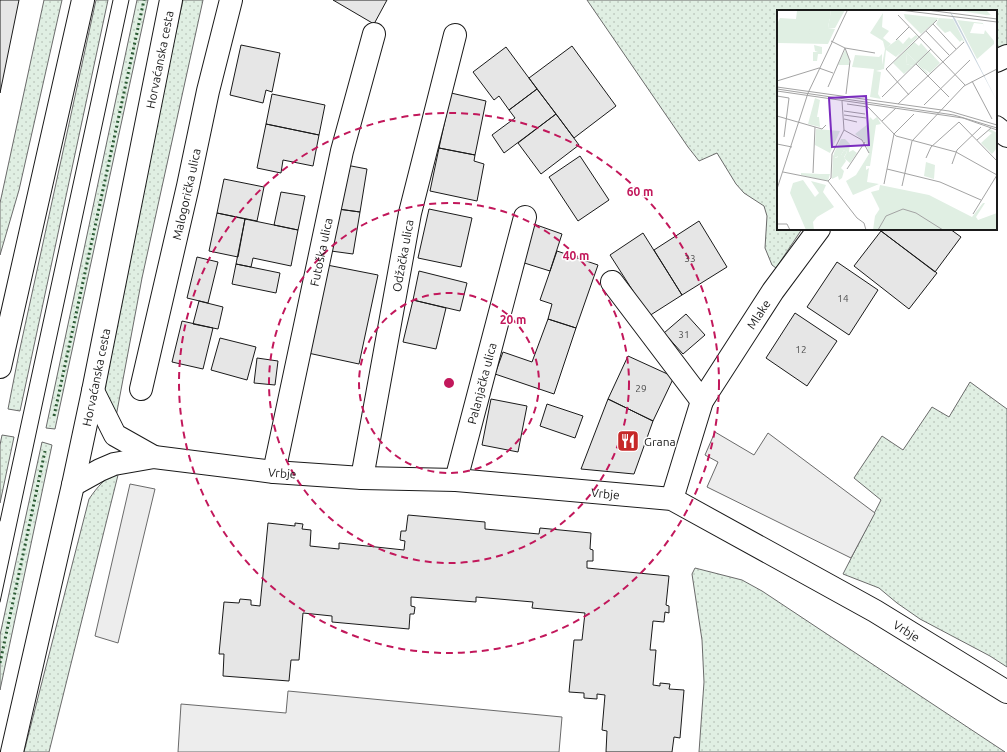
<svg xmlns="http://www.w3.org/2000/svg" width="1007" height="752" font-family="Ubuntu,sans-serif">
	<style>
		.grass { fill: url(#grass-dots); stroke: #6a6a6a }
		.parking { fill: #ededed; stroke: #6a6a6a }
		.building { fill: #e6e6e6; stroke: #1a1a1a }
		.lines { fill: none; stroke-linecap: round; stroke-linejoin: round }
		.minor-casing { stroke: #1a1a1a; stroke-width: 24 }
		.minor { stroke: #fff; stroke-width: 22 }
		.tram { stroke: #1a1a1a; stroke-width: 1 }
		.hedge { stroke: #2b5a34; stroke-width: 3; stroke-dasharray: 2 3; stroke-linecap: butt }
		.ring { fill: none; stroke: #c2185b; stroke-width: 2; stroke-dasharray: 7 5 }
		.labels { text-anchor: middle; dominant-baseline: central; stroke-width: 3; stroke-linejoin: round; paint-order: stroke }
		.number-label { font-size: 10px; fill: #4d4d4d }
		.street-label { font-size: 12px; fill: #1a1a1a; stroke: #fff }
		.poi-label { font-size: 12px; fill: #1a1a1a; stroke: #fff; text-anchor: start }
		.inset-road { fill: none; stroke: #a3a3a3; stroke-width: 1 }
		.view { fill: #7b2cbf; fill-opacity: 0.15; stroke: #7b2cbf; stroke-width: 2 }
		.inset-edge { fill: none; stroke: #1a1a1a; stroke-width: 2 }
		.centre { fill: #c2185b; stroke: #fff; stroke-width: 2 }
		.ring-label { font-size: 12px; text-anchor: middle; font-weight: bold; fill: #c2185b; stroke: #fff; stroke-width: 3; stroke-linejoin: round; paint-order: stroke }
	</style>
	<defs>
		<pattern id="grass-dots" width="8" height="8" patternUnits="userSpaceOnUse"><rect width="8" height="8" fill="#e0efe3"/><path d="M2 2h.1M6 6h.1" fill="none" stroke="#c0ccc2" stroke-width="1.8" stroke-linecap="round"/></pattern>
	</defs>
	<rect width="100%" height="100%" fill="#fff"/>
	<path class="grass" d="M 44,0 L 62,0 L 19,190 L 0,255 L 0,203 Z
		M 96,0 L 108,0 L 20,411 L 8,409 L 19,353 Z
		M 137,0 L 148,0 L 55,429 L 46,428 Z
		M 183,0 L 203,0 L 142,278 L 115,422 L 100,381 Z
		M 587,0 L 1007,0 L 1007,48 L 996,53 L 996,11 L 778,11 L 778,229 L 802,229 L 776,268 L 772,265 L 765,248 L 767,216 L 764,206 L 744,193 L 736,184 L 717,153 L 699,161 L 688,147 Z
		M 970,382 L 1007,409 L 1007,667 L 990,656 L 920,619 L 897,603 L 879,588 L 843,574 L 881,500 L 854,478 L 882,436 L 903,450 L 932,407 L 949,417 Z
		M 2,435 L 14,437 L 0,503 L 0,445 Z
		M 42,442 L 52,445 L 0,690 L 0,635 Z
		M 119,471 L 49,752 L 24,752 L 89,499 C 98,486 105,478 119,471 Z
		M 695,568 L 742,580 L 762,591 L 1005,752 L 699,752 L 704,682 L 702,640 L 692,574 Z"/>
	<path class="parking" d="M 715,432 L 754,455 L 768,433 L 875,513 L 851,558 L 707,487 L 718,462 L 705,455 Z
		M 130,484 L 155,489 L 118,643 L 95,636 Z
		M 288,691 L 562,717 L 559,752 L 178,752 L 181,704 L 286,713 Z"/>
	<path class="building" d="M 0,0 L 19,0 L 0,93 Z
		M 333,0 L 387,0 L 374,24 Z
		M 241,45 L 280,53 L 272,92 L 266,90 L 263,103 L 230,95 Z
		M 572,46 L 616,106 L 574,138 L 529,78 Z
		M 506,47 L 537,89 L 509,110 L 499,96 L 494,100 L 473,72 Z
		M 537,89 L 556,114 L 504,153 L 492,135 L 515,118 L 509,110 Z
		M 451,93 L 486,101 L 475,155 L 439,148 Z
		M 272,94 L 325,105 L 319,135 L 266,124 Z
		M 556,114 L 579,145 L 541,174 L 518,143 Z
		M 266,124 L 319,135 L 313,166 L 283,160 L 281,173 L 257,168 Z
		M 439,148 L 475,155 L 474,161 L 484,164 L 477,201 L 430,191 Z
		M 580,156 L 609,200 L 578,221 L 549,177 Z
		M 346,165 L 367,169 L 360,212 L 338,209 Z
		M 224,179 L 264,187 L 257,221 L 217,213 Z
		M 281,192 L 305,196 L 298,230 L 274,225 Z
		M 338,209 L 360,212 L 353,254 L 331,251 Z
		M 429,209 L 472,218 L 461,267 L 418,258 Z
		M 217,213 L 245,219 L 238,257 L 209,251 Z
		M 245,219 L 298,230 L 291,266 L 253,258 L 251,267 L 236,264 Z
		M 699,221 L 727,267 L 682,295 L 654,250 Z
		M 531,223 L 562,234 L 550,271 L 518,261 Z
		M 883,229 L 950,229 L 961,237 L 935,272 L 881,231 Z
		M 881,231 L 937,273 L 909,309 L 854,266 Z
		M 643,233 L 682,295 L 649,316 L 610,255 Z
		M 557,251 L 598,265 L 576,328 L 548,319 L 552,304 L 540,300 Z
		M 197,257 L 218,262 L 208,303 L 187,298 Z
		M 837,262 L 878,290 L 849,335 L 807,307 Z
		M 236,264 L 280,273 L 276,293 L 232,284 Z
		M 327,265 L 378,275 L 359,364 L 308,353 Z
		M 419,271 L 467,283 L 460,311 L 413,300 Z
		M 413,300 L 446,308 L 436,349 L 403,342 Z
		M 199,301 L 223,307 L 218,329 L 193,324 Z
		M 795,313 L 837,341 L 807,386 L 766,358 Z
		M 686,314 L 705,335 L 683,354 L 664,333 Z
		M 548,319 L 576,328 L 554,394 L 495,374 L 503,352 L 532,362 Z
		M 182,321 L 213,328 L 203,369 L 172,362 Z
		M 220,338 L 256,347 L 247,380 L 211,370 Z
		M 628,356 L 674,377 L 653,421 L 608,399 Z
		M 257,358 L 278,361 L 275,385 L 254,383 Z
		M 491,399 L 527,406 L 518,452 L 482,445 Z
		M 608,399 L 653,421 L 634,474 L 581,469 Z
		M 547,404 L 583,416 L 575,438 L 540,426 Z
		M 408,515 L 485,522 L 485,529 L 539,534 L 540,528 L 591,533 L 590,549 L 593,550 L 593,561 L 587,561 L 587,568 L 669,576 L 666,605 L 669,606 L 669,613 L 665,612 L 664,622 L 653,621 L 650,650 L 656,650 L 653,685 L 660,686 L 660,683 L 670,684 L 669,689 L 684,690 L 680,738 L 674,737 L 672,752 L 606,752 L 607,731 L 602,730 L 605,695 L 597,694 L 597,699 L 584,698 L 584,693 L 569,692 L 574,640 L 582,640 L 585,613 L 532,608 L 533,602 L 476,597 L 476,602 L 411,597 L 411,606 L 415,607 L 414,614 L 410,614 L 409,629 L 332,622 L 332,616 L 303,613 L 299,660 L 291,660 L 289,681 L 223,676 L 224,654 L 219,654 L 224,602 L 239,603 L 240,599 L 251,600 L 251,605 L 260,606 L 268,523 L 295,526 L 295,523 L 303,524 L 302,529 L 311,530 L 310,546 L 339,549 L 339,543 L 404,550 L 405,541 L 400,540 L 401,531 L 406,531 Z"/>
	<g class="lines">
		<g class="minor-casing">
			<g id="minor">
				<path d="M 996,61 L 1007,56"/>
				<path d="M 996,127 L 1007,136"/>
				<path d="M 612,282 L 702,401"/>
				<path d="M 0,367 L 83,0"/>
				<path id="s1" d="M 141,389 L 188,186 L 208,91 L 231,0"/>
				<path d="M 93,391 L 115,435 L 154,457"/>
				<path id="s2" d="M 274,472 L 342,151 L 374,34"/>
				<path id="s3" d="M 362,478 L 410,213 L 455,35"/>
				<path id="s4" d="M 456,480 L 525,217"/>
				<path id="s5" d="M 73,485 L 100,470 L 114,464 L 154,457 L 274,472 L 362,478 L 456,480 L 672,499 L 875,611 L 1007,692"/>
				<path id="s6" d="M 672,499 L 702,401 L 773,291 L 819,229"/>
				<path id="s7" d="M 12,752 L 73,485 L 93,391 L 171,0"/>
			</g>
		</g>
		<use href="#minor" class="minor"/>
		<path class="tram" d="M 0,521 L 113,0
			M 0,602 L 129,0"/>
		<path class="hedge" d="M 54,416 L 144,0
			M 0,663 L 45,451"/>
	</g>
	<g class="ring">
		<circle cx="449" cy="383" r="90"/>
		<circle cx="449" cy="383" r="180"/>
		<circle cx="449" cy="383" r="270"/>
	</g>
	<defs>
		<g id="restaurant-square" transform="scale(1.15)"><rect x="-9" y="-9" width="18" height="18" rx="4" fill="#c62828" stroke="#fff"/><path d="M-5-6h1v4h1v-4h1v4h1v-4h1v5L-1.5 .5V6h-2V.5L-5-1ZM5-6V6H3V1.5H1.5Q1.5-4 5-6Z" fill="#fff"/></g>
	</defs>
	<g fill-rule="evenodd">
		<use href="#restaurant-square" x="628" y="441"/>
	</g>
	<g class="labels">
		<g class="number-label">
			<text x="690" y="258">33</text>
			<text x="843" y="298">14</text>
			<text x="684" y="334">31</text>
			<text x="801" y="349">12</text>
			<text x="641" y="388">29</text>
		</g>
		<g class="street-label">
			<text stroke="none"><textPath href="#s7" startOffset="708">Horvaćanska cesta</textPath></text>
			<text stroke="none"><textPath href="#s1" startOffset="200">Malogorička ulica</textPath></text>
			<text stroke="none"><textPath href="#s2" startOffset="225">Futoška ulica</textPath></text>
			<text stroke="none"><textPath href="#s3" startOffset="226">Odžačka ulica</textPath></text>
			<text stroke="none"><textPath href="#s6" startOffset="206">Mlake</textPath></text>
			<text stroke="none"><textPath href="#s7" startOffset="384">Horvaćanska cesta</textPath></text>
			<text stroke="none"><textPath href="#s4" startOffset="100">Palanjačka ulica</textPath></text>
			<text stroke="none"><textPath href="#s5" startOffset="216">Vrbje</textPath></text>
			<text stroke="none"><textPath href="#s5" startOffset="540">Vrbje</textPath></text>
			<text stroke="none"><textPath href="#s5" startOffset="876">Vrbje</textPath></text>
		</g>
		<g class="poi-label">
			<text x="644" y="441">Grana</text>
		</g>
	</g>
	<g transform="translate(777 10)">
		<rect width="220" height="220" fill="#fff"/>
		<path d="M 54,0 L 68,0 L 58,18 L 51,18 ZM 175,0 L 206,4 L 179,0 L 209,0 L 214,5 L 207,5 L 216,6 ZM 106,3 L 105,17 L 112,21 L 106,28 L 114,34 L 108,39 L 106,31 L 93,23 ZM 127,4 L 162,8 L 144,24 L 128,8 ZM 162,8 L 176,9 L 188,33 L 185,30 L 183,32 L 173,21 L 168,23 L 159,14 ZM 180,10 L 206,13 L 207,18 L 206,14 L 197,13 L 193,23 L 207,24 L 208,20 L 217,31 L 217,34 L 200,49 ZM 139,25 L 141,27 L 119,48 L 123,42 L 119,47 L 109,40 L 107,59 L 99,61 L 104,62 L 101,84 L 104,89 L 93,87 L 97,59 L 75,57 L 78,45 L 102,47 L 105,44 L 105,55 L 108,39 L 121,29 L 126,34 L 132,27 L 134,29 ZM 137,32 L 142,36 L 144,33 L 151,41 L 140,53 L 130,43 L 129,54 L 136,56 L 127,64 L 116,53 ZM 152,41 L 163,53 L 153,63 L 146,58 L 151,63 L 150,64 L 140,54 ZM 93,107 L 96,110 L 100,107 L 104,114 L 99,115 L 93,156 L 89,156 L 89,160 L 92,158 L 90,172 L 102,174 L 76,185 L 69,171 L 79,165 L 92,144 L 89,133 L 78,124 L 91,114 ZM 39,119 L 63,121 L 53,143 L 38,135 ZM 213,119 L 220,123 L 220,138 L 215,144 L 204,133 L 215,123 L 211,121 ZM 64,129 L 68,129 L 73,134 L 72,142 L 76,140 L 80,143 L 73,153 L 67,148 L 70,142 L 67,140 L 64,145 L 57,148 L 57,143 ZM 149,152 L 158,155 L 157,169 L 147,166 ZM 24,163 L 43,164 L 53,164 L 51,171 L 24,165 ZM 26,170 L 38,187 L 42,183 L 34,171 L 49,175 L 46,182 L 57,197 L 40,207 L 36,212 L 37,220 L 29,220 L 13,183 L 16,173 ZM 103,175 L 152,185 L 195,207 L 206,193 L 208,193 L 199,207 L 201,210 L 220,203 L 220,220 L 171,220 L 106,206 L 94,182 L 102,180 Z" fill="#e0efe3"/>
		<path d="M 130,43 L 140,53 L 136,56 L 129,54 ZM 67,140 L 70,142 L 67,147 L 69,151 L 64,158 L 67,161 L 65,168 L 62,170 L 61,166 L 55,169 L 56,144 L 58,148 L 61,147 L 60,144 L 64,145 Z" fill="#e0efe3"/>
		<path d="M 54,0 L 51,18 L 58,19 L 51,34 L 1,33 L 0,14 L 3,8 L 19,9 L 20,1 ZM 68,40 L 72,47 L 72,55 L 61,55 ZM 38,88 L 43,90 L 40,107 L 42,107 L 43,117 L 31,114 Z" fill="#e0efe3"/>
		<path d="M 33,0 L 53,0 L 53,9 L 33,9 ZM 33,10 L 49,10 L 49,33 L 32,33 ZM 19,19 L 27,20 L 27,33 L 19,33 ZM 37,35 L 45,37 L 45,44 L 41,44 L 40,51 L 36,51 L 36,42 L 41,42 L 38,41 ZM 108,191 L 135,196 L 168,212 L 196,220 L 96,220 L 98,206 Z" fill="#e0efe3"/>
		<path d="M 172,0 L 179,10 L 220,91 L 177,10 Z" fill="#c6d2dc"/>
		<path class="inset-road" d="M 123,0 L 220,12M 150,0 L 220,9M 121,5 L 188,75M 156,14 L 179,39M 0,19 L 0,33M 149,21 L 172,45M 119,30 L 132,17M 54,31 L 68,38 L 98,43M 68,38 L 73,51 L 69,84M 139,54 L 172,87M 0,71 L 42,58 L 56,63M 195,71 L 215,109M 0,77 L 172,101 L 220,115M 51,77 L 68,38M 0,79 L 177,105 L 220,118M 0,81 L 186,108 L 220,120M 132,85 L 109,59 L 160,10M 0,86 L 12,88 L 7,127M 105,87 L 154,39M 70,94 L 91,97 L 119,126 L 179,142 L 220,165M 121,94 L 187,32M 147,95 L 193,50M 67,101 L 88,104M 67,105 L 89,108M 0,106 L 45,119 L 49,115M 67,109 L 80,112M 105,111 L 119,98M 67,120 L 85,130 L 92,143M 200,130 L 214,118M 0,134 L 15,137M 149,148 L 154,137 L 182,112 L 220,151M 175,154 L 180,140 L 204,117M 70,159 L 88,132M 110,159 L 163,172 L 204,190M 6,162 L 51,171 L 80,208 L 87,213 L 89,220M 36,163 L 38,117M 51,171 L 54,168 L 55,144 L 67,120 L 65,91M 107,174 L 117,124 L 137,104M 125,176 L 135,131 L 187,76 L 220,59M 0,179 L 31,83 L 70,1M 196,204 L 220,165M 0,214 L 10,214 L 13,220M 101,220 L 109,206 L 126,199 L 139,203 L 166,220"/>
		<path class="view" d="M 89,86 L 92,135 L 55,137 L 52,88 Z"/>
		<rect width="220" height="220" class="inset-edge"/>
	</g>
	<circle cx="449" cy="383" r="6" class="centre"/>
	<g class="ring-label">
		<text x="640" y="196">60 m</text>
		<text x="576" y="260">40 m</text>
		<text x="513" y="324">20 m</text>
	</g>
</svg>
